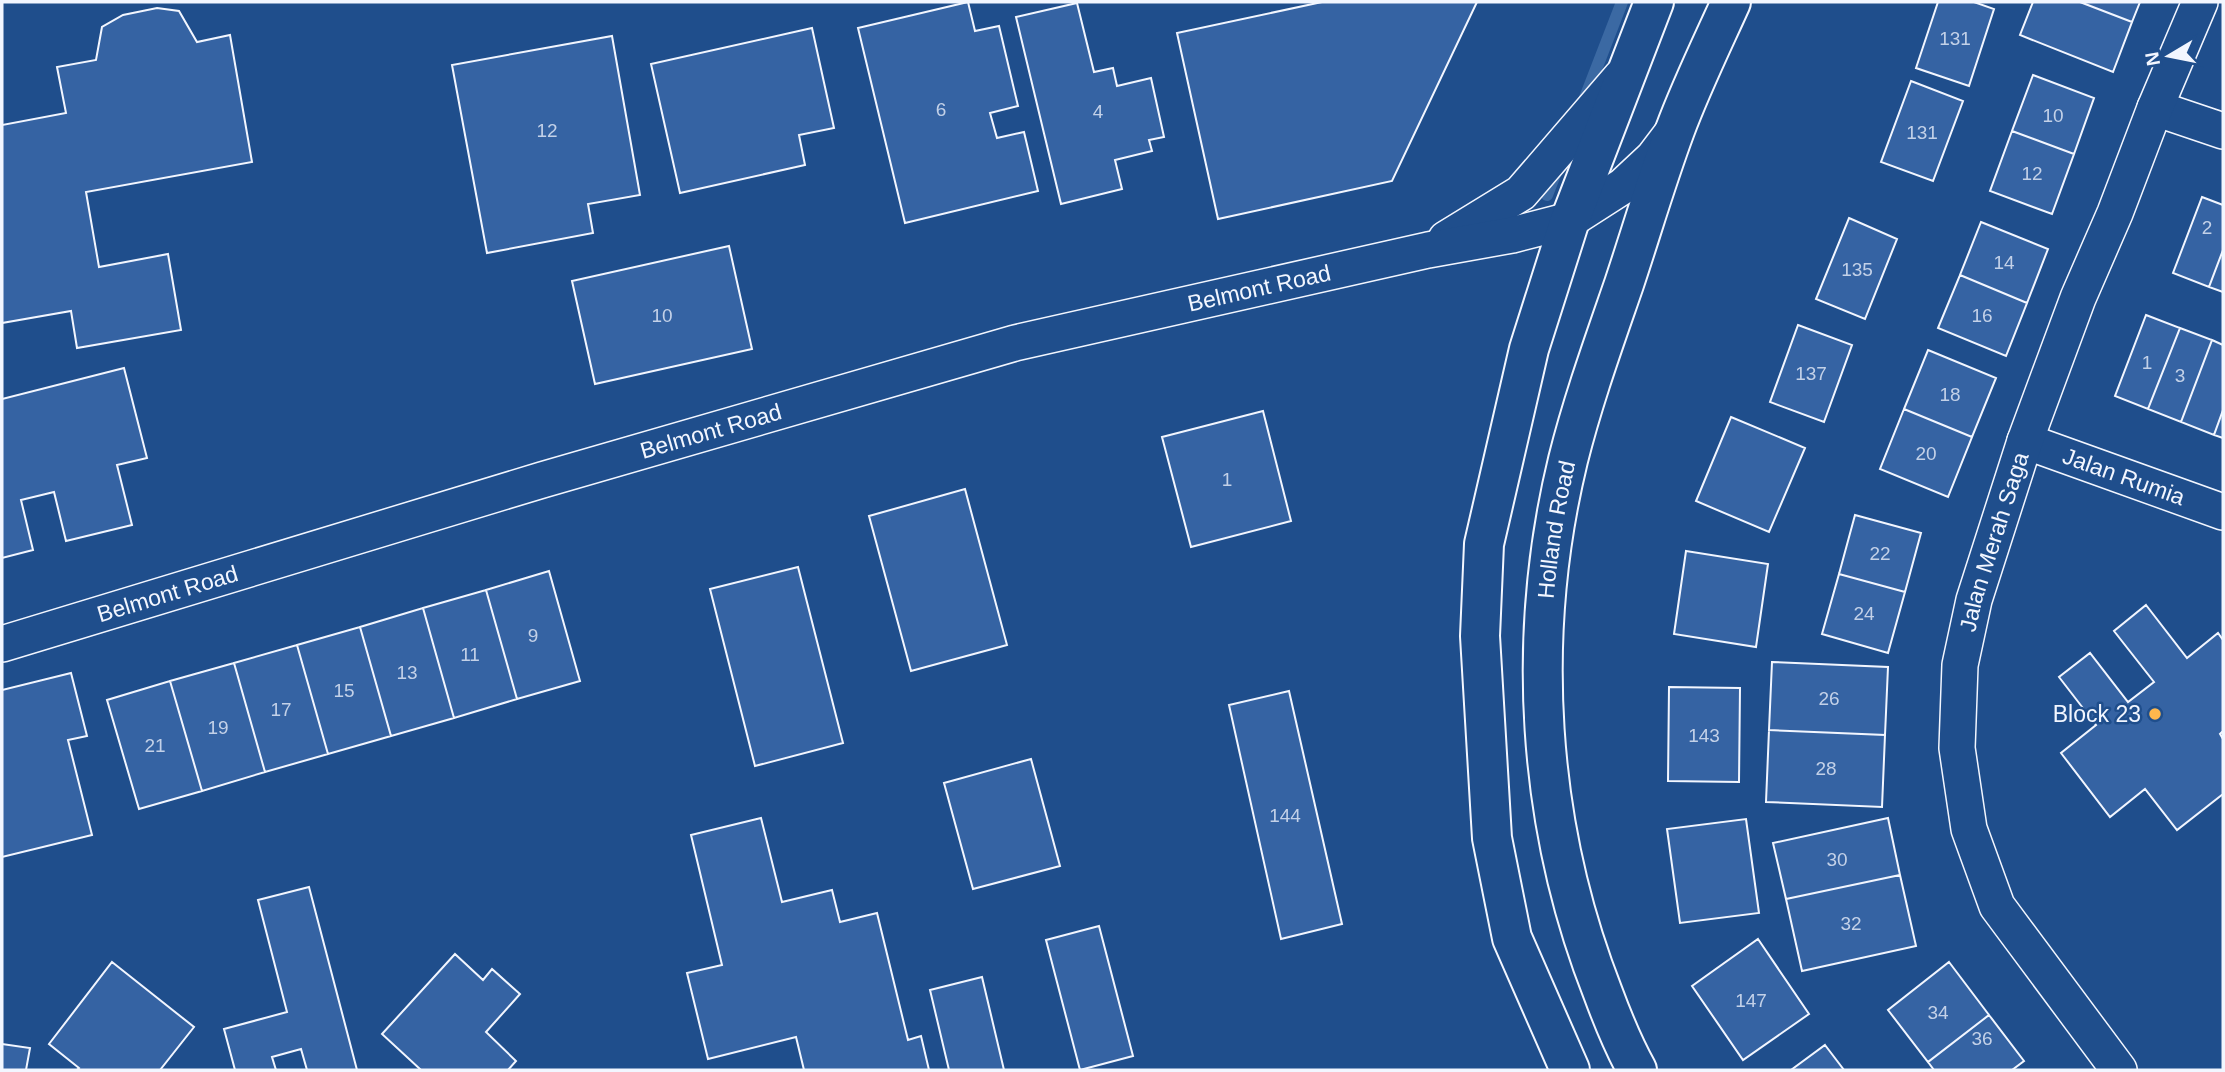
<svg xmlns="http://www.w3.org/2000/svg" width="2225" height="1072" font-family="Arial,sans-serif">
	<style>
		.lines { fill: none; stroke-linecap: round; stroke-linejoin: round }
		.stream { stroke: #3b69a3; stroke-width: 12 }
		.building { fill: #3563a3; stroke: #f2f6ff; stroke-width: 2 }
		.street-casing { stroke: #f2f6ff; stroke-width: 38 }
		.primary-casing { stroke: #f2f6ff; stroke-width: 42 }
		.street { stroke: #1f4e8c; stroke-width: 35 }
		.primary { stroke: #1f4e8c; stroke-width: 38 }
		.poi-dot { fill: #ffb74d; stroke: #1f4e8c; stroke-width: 2.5 }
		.labels { text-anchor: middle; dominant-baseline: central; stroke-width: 5; stroke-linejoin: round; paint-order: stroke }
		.number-label { font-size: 19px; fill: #c3d1e8 }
		.street-label { font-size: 23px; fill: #f2f6ff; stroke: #1f4e8c }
		.poi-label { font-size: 23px; fill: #f2f6ff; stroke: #1f4e8c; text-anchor: end }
	</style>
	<rect width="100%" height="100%" fill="#1f4e8c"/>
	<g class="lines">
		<path class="stream" d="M 1583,103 L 1622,2
			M 1547,195 L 1556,172"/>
	</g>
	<path class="building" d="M 968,2 L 975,31 L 999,26 L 1018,106 L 990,113 L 997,138 L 1024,132 L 1038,191 L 905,223 L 858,28 Z
		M 1322,2 L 1477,2 L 1392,181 L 1218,219 L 1177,33 Z
		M 1938,2 L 1974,2 L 1994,9 L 1969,86 L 1916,68 Z
		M 2033,2 L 2080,2 L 2132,22 L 2113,72 L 2020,35 Z
		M 2080,2 L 2140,2 L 2132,22 Z
		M 1077,3 L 1094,72 L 1113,68 L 1117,86 L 1151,78 L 1164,137 L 1149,140 L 1152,151 L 1115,160 L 1122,189 L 1061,204 L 1016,17 Z
		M 157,8 L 179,11 L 197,42 L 230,35 L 252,162 L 86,192 L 99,267 L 168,254 L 181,330 L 77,348 L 71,311 L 2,323 L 2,125 L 66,113 L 57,67 L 96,60 L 102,27 L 123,15 Z
		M 812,28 L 834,128 L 799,135 L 805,165 L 680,193 L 651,64 Z
		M 612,36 L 640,195 L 588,204 L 593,233 L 487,253 L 452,65 Z
		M 2033,75 L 2094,98 L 2074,154 L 2012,131 Z
		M 1911,81 L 1963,101 L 1933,181 L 1881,162 Z
		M 2012,131 L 2074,154 L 2052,214 L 1990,191 Z
		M 2202,197 L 2223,205 L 2223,250 L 2209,287 L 2173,273 Z
		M 1849,218 L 1897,239 L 1865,319 L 1816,299 Z
		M 1981,222 L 2048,249 L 2027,303 L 1960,275 Z
		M 729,246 L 752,349 L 595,384 L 572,281 Z
		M 2223,250 L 2223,292 L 2209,287 Z
		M 1960,275 L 2027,303 L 2006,356 L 1938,328 Z
		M 2146,315 L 2180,328 L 2148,409 L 2115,396 Z
		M 1798,325 L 1852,345 L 1824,422 L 1770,402 Z
		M 2180,328 L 2212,340 L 2181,422 L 2148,409 Z
		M 2212,340 L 2223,345 L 2223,410 L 2214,435 L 2181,422 Z
		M 1928,350 L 1996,378 L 1972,437 L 1904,409 Z
		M 124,368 L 147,458 L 117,465 L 132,525 L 66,541 L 54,492 L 21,500 L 33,550 L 2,558 L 2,399 Z
		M 1904,409 L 1972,437 L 1948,497 L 1880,469 Z
		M 2223,410 L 2223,438 L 2214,435 Z
		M 1263,411 L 1291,521 L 1191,547 L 1162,437 Z
		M 1731,417 L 1805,448 L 1769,532 L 1696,501 Z
		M 965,489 L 1007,645 L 911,671 L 869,516 Z
		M 1855,515 L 1921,533 L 1905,592 L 1839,574 Z
		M 1686,551 L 1768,564 L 1756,647 L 1674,634 Z
		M 798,567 L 843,743 L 755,766 L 710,589 Z
		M 549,571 L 580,681 L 517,699 L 486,590 Z
		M 1839,574 L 1905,592 L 1888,653 L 1822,634 Z
		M 486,590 L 517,699 L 454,718 L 423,608 Z
		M 2146,605 L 2187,658 L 2218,633 L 2223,640 L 2223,731 L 2220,734 L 2223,739 L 2223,794 L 2177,830 L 2145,789 L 2110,817 L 2061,753 L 2096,725 L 2059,677 L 2090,653 L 2128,702 L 2154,682 L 2114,631 Z
		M 423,608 L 454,718 L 391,736 L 360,627 Z
		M 360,627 L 391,736 L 328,754 L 297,645 Z
		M 297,645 L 328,754 L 265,772 L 234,663 Z
		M 1772,662 L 1888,667 L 1885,735 L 1769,730 Z
		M 234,663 L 265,772 L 202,791 L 170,681 Z
		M 71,673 L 87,736 L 68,740 L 92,835 L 2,857 L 2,690 Z
		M 170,681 L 202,791 L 139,809 L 107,700 Z
		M 1669,687 L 1740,688 L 1739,782 L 1668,781 Z
		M 1289,691 L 1342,924 L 1281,939 L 1229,705 Z
		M 1769,730 L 1885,735 L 1882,807 L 1766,802 Z
		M 1031,759 L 1060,866 L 973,889 L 944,783 Z
		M 761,818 L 782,902 L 832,890 L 840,922 L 877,913 L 908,1040 L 921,1036 L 929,1070 L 804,1070 L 796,1037 L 708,1059 L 687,973 L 722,965 L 691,835 Z
		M 1888,818 L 1900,875 L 1786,899 L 1773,843 Z
		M 1746,819 L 1759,913 L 1680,923 L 1667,829 Z
		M 1900,875 L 1916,946 L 1802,971 L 1786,899 Z
		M 309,887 L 357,1070 L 307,1070 L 301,1049 L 272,1057 L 276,1070 L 235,1070 L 224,1029 L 287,1012 L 258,900 Z
		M 1099,926 L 1133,1056 L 1080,1070 L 1046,940 Z
		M 1758,939 L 1809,1014 L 1743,1060 L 1692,986 Z
		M 455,954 L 483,980 L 492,969 L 520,994 L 486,1032 L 516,1061 L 508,1070 L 421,1070 L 382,1034 Z
		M 112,962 L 194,1027 L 160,1070 L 77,1070 L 79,1068 L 49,1044 Z
		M 1949,962 L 1989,1015 L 1928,1062 L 1888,1010 Z
		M 982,977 L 1004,1070 L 949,1070 L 930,990 Z
		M 1989,1015 L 2024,1061 L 2012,1070 L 1934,1070 L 1928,1062 Z
		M 2,1044 L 30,1048 L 26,1070 L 2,1070 Z
		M 1825,1045 L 1844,1070 L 1791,1070 Z"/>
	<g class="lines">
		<g class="street-casing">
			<g id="street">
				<path d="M 2155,108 L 2223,131"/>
				<path d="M 1446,239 L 1521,193 L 1621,77"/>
				<path id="s1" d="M 2025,441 L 2223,512"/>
				<path id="s2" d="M 2,644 L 542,480 L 1015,343 L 1428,250 L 1512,235 L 1570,220 L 1623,186 L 1653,158 L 1672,133"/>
				<path id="s3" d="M 2119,1070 L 1997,906 L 1969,829 L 1957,748 L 1960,665 L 1974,600 L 2025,441 L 2078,298 L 2115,213 L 2155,108 L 2200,2"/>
			</g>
		</g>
		<g class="primary-casing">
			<g id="primary">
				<path d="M 1570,1070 L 1512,938 L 1492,838 L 1480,636 L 1484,544 L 1529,349 L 1570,220 L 1654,2"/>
				<path id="s4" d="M 1637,1070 C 1623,1045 1613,1020 1603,993 C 1537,825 1525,637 1568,460 C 1583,400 1604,342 1624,284 C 1641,233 1656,181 1675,130 C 1691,87 1712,44 1731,2"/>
			</g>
		</g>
		<use href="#street" class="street"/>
		<use href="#primary" class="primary"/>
	</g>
	<circle class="poi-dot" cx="2155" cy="714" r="7"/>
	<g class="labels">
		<g class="number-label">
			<text x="1955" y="38">131</text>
			<text x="941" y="109">6</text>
			<text x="1098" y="111">4</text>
			<text x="2053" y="115">10</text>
			<text x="547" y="130">12</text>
			<text x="1922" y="132">131</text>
			<text x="2032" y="173">12</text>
			<text x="2207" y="227">2</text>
			<text x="2004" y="262">14</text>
			<text x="1857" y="269">135</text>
			<text x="662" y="315">10</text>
			<text x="1982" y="315">16</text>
			<text x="2147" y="362">1</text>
			<text x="1811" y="373">137</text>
			<text x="2180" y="375">3</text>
			<text x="1950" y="394">18</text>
			<text x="1926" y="453">20</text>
			<text x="1227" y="479">1</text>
			<text x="1880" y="553">22</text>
			<text x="1864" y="613">24</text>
			<text x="533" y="635">9</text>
			<text x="470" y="654">11</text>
			<text x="407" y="672">13</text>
			<text x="344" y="690">15</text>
			<text x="1829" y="698">26</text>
			<text x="281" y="709">17</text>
			<text x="218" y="727">19</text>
			<text x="1704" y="735">143</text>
			<text x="155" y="745">21</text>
			<text x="1826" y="768">28</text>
			<text x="1285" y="815">144</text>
			<text x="1837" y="859">30</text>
			<text x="1851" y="923">32</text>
			<text x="1751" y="1000">147</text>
			<text x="1938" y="1012">34</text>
			<text x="1982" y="1038">36</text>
		</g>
		<g class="street-label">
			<text stroke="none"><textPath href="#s2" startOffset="1307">Belmont Road</textPath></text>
			<text stroke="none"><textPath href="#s2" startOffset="740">Belmont Road</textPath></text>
			<text stroke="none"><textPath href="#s1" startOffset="105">Jalan Rumia</textPath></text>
			<text stroke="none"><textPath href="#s4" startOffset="556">Holland Road</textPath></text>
			<text stroke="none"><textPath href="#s3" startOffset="579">Jalan Merah Saga</textPath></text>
			<text stroke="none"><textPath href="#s2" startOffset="173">Belmont Road</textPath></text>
		</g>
		<g class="poi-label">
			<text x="2141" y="714">Block 23</text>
		</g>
	</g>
	<rect width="2225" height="1072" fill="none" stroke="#f2f6ff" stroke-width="7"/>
	<g transform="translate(2169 56) rotate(260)" stroke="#1f4e8c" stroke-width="5" paint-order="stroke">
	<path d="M0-5L12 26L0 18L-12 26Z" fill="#f2f6ff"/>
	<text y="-10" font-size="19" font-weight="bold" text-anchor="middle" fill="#f2f6ff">N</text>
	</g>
</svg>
